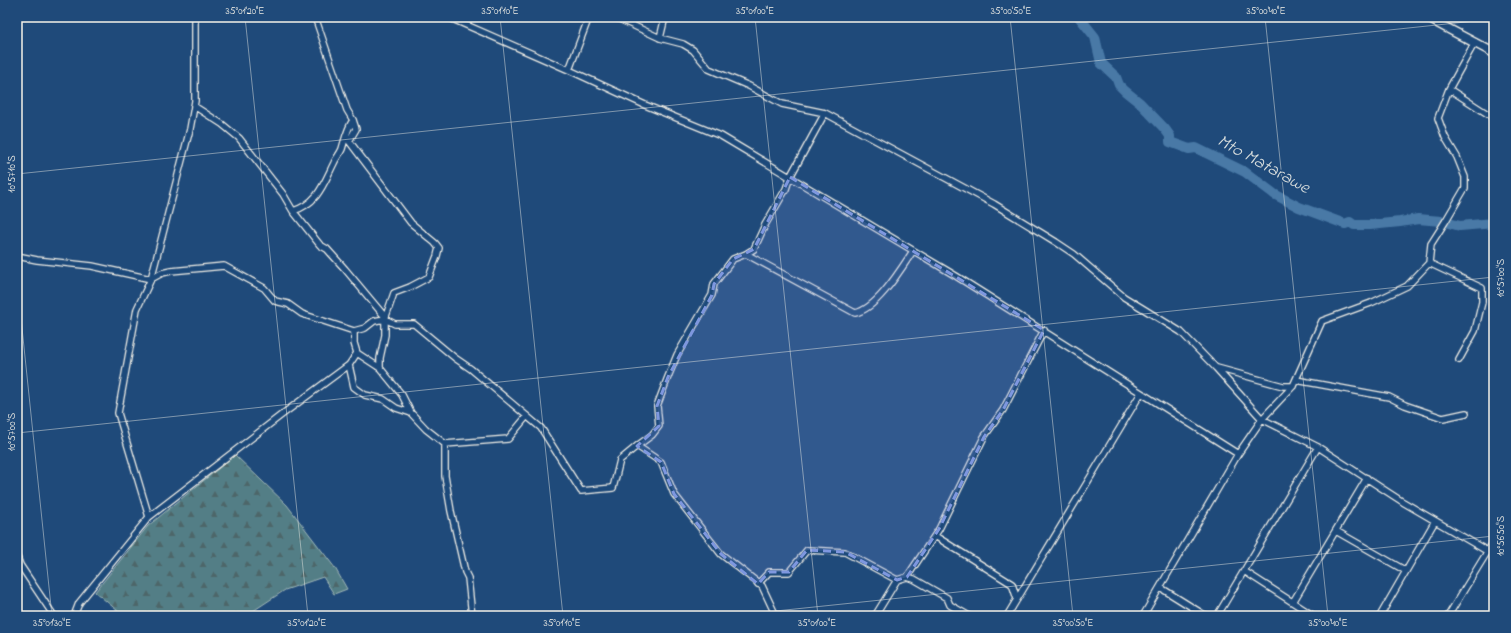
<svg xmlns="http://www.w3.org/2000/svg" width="1511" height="633" font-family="'Indie Flower',sans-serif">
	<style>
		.forest { fill: url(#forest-firs); stroke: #a3b8b7 }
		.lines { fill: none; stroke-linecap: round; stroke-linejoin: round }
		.river { stroke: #4979a6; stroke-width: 10 }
		.street-casing { stroke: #f4f1e8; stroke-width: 8 }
		.secondary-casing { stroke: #f4f1e8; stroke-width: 11 }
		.street { stroke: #1f4a7a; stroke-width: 5.5 }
		.secondary { stroke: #1f4a7a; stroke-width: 8 }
		.marked { fill: #7e97df; fill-opacity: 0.2; stroke: #7e97df; stroke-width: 3; stroke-dasharray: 8 5; stroke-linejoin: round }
		.ticks { fill: none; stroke: #f4f1e8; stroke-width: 1; stroke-opacity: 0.45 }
		.labels { text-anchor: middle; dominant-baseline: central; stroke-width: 3; stroke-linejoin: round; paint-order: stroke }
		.water-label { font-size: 18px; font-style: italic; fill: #dadfde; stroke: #1f4a7a }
		.neatline { fill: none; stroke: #f4f1e8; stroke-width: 1.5 }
		.ticks-label { font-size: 10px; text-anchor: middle; fill: #f4f1e8 }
	</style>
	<defs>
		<pattern id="forest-firs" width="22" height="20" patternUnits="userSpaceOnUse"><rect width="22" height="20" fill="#527e86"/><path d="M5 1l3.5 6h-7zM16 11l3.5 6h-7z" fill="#4e6669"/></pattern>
	</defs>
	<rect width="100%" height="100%" fill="#1f4a7a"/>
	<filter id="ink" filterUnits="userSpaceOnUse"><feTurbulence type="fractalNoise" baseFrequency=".025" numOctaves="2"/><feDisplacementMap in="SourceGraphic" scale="8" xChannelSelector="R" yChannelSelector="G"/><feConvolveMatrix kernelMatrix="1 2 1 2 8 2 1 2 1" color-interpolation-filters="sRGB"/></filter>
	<g filter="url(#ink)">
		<path class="forest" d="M 235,455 L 287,505 L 335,568 L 347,589 L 334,594 L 323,577 L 285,590 L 250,613 L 240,616 L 226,616 L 224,614 L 219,616 L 124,616 L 95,592 L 148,526 Z"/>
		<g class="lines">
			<path class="river" d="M 1079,17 L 1095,37 L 1101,63 L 1116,77 L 1119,85 L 1125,91 L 1140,103 L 1165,129 L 1170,136 L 1170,142 L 1189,149 L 1196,148 L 1245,172 L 1273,193 L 1274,194 L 1299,207 L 1345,224 L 1350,222 L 1354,225 L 1370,225 L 1400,222 L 1418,219 L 1441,221 L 1460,226 L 1494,223"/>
			<g class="street-casing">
				<path id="street" d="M 315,17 L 347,110 L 353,120 L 356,129 L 349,141 L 411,223 L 435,243 L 439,248 L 437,256 L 429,277 L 410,287 L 394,293 L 385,319 L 385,335 L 380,358 L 380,368
					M 448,17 L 569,70 L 645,105 L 721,136 L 956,276 L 1238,454
					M 615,17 L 660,38 L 683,44 L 693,50 L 709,69 L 749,86 L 782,104 L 825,113 L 994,204 L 1056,242 L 1074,254 L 1124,297 L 1181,332 L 1216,368 L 1262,419 L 1318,447 L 1403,502 L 1487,551
					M 660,38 L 665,17
					M 569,70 L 589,17
					M 1449,89 L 1494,118
					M 194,106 L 222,124 L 239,138 L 283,194 L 293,211 L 320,245 L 327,249 L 345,269 L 386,318
					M 293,211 C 318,203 323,185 334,163 C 336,158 340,154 342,149 C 345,139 347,129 353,120
					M 746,254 L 855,313 C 877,309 901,269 913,251
					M 17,256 L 37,260 L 92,266 L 151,279 L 190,129 L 195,101 L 195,17
					M 357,353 L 380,368 L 402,395 L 411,413
					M 1459,360 L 1475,331 L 1482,302 L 1482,288 L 1429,263 L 1431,244 L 1445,222 L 1465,188 L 1465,177 L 1457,157 L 1445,137 L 1438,118 L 1449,89 L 1475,42
					M 349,365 L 354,387 L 365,395 L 383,399 L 396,408 L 411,413 L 426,429 L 445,444
					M 1217,368 L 1283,386 L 1293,386
					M 1296,380 L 1389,397 L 1405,405 L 1443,418 L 1466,413
					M 637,446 L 652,435 L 659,426 L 657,406 L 668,377 L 677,355 L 712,295 L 714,284 L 733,259 L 746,254 L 754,249 L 765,225 L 786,189 L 790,177 L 825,113
					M 149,517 L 284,413 L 349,365 L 357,353 L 354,343 L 354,331 L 365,328 L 374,321 L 379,320 L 385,319 L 395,324 L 414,324 L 455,358 L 471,369 L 541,428 L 581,491 L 613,488 L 620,460 L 637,446 L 661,462 L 674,494 L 721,554 L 762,586 L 776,616
					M 1336,531 L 1406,571
					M 935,536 L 1012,584 L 1017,599
					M 17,557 L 20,565 L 54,616
					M 1244,571 L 1314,616
					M 907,577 L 939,529 L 984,437 L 1003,410 L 1044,330
					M 758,584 L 769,572 L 789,572 L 807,550 L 845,552 L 897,580
					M 1161,588 L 1206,616
					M 1293,602 L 1367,478
					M 74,616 L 79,603 L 149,517 L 118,413 L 137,309 L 151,279 L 162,273 L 171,271 L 224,266 L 264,288 L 275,301 L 288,304 L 302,314 L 354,331
					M 472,616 L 468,578 L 465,572 L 451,511 L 445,476 L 445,444 L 508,439 L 527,416
					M 875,616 L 897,580 L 907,577 L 914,579 L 947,598 L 950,605 L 969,616
					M 1007,616 L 1141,393
					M 1143,616 L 1238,454 L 1262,419 L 1293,386 L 1322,321 L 1371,303 L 1407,286 L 1429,263
					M 1217,616 L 1318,447
					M 1380,616 L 1435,521
					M 1448,616 L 1494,541"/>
			</g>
			<g class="secondary-casing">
				<path id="secondary" d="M 1426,17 L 1494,53"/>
			</g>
			<use href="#street" class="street"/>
			<use href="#secondary" class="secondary"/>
		</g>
	</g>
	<path class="marked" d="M 790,177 L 1044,330 L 1003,410 L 984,437 L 939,529 L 907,577 L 897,580 L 845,552 L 807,550 L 789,572 L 769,572 L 758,584 L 721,554 L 674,494 L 661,462 L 637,446 L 659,426 L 657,406 L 668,377 L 712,295 L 714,284 L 733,259 L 754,249 Z"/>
	<path class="ticks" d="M 245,17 L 308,616M 500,17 L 563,616M 755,17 L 818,616M 1010,17 L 1073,616M 1265,17 L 1328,616M 17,174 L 1494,19M 17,280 L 52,616M 17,433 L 1494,277M 728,616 L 1494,536"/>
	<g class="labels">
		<g class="water-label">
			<text transform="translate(1263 165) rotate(29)">Mto Matarawe</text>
		</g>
	</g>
	<rect width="1511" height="633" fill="none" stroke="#1f4a7a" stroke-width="44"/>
	<rect x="22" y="22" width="1467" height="589" class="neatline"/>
	<g class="ticks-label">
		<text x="245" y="14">35°01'20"E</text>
		<text x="500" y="14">35°01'10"E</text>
		<text x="755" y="14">35°01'00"E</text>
		<text x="1011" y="14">35°00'50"E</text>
		<text x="1266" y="14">35°00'40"E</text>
		<text transform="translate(11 174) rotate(-90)" y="4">10°57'10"S</text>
		<text transform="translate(1500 278) rotate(-90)" y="4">10°57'00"S</text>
		<text transform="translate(11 432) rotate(-90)" y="4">10°57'00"S</text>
		<text transform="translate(1500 536) rotate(-90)" y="4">10°56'50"S</text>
		<text x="52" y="626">35°01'30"E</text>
		<text x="307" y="626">35°01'20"E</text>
		<text x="562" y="626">35°01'10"E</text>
		<text x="817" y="626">35°01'00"E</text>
		<text x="1073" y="626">35°00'50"E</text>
		<text x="1328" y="626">35°00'40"E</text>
	</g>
</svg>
